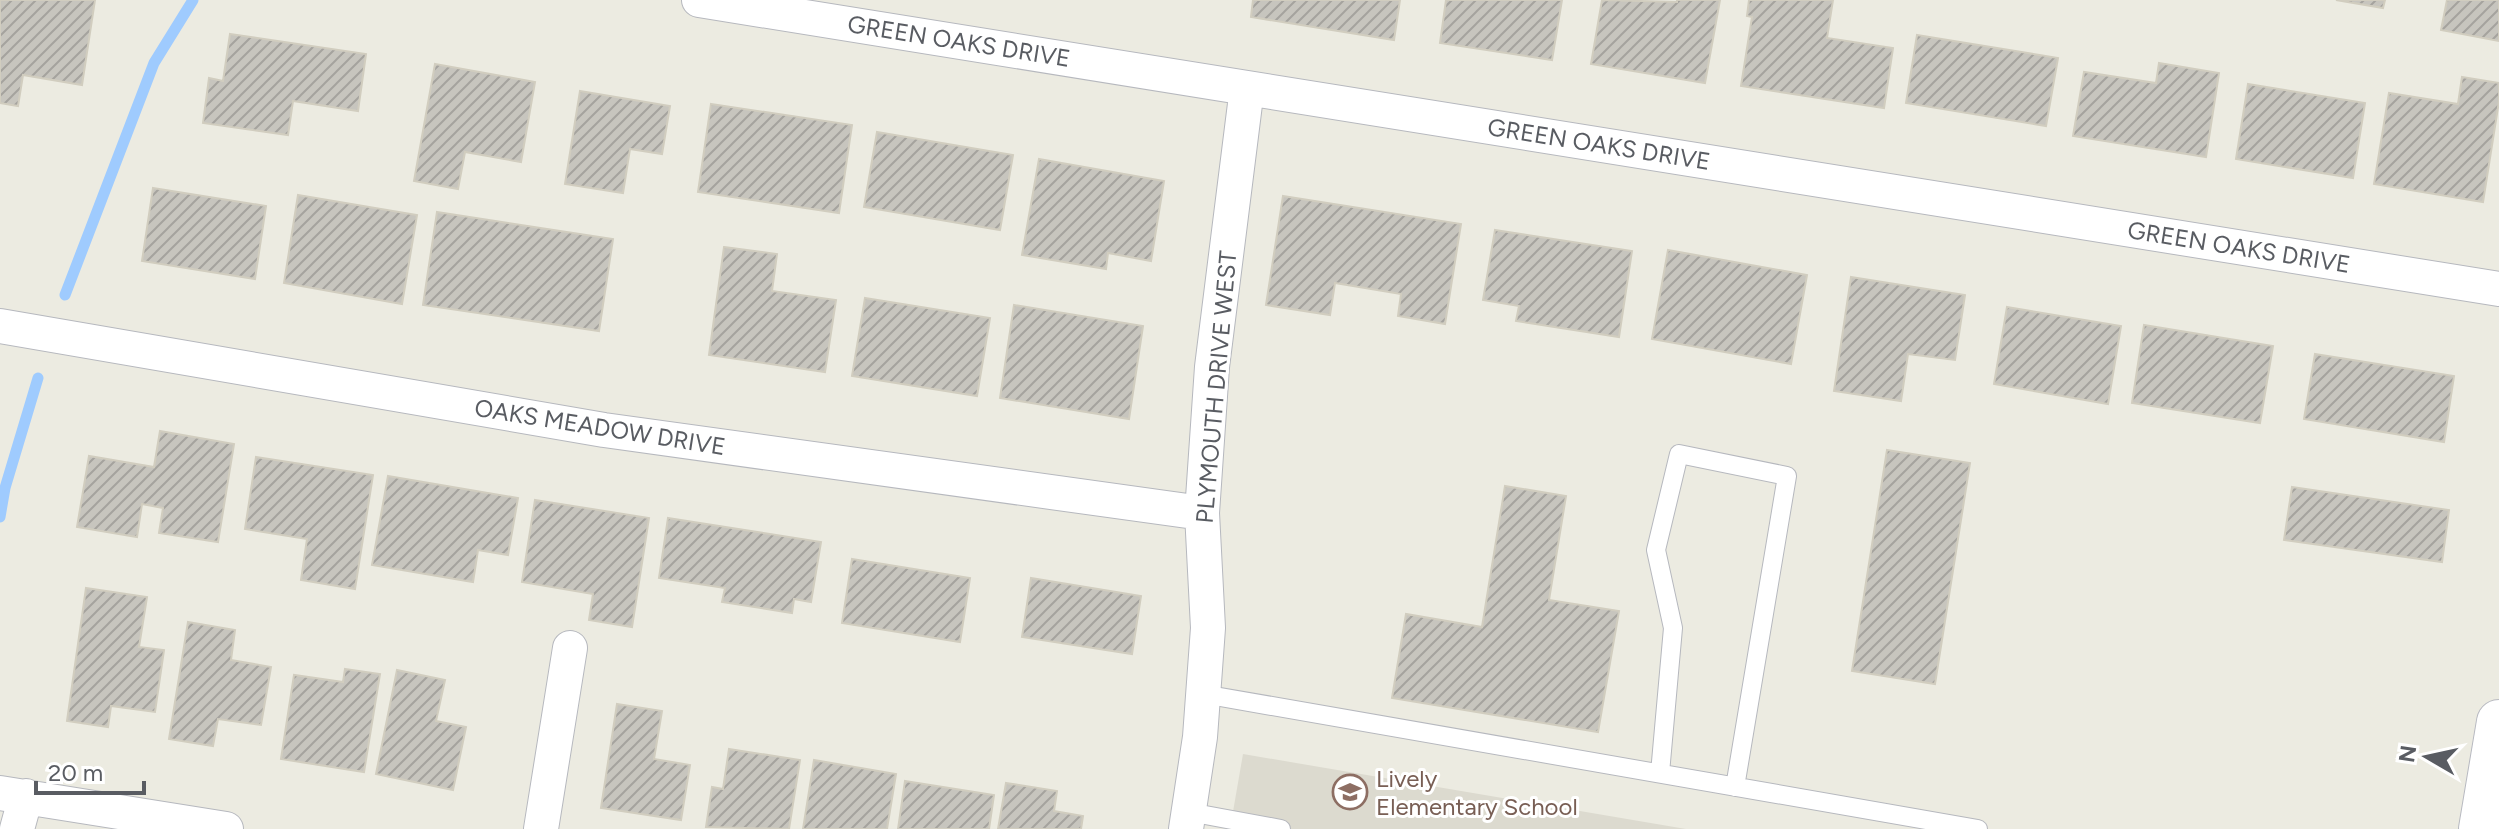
<svg xmlns="http://www.w3.org/2000/svg" width="2499" height="829" font-family="Figtree,sans-serif">
	<style>
		.education { fill: #dcdacf }
		.lines { fill: none; stroke-linecap: round; stroke-linejoin: round }
		.stream { stroke: #9fcbfe; stroke-width: 11 }
		.building { fill: url(#building-hatch); stroke: #d1cdbf; stroke-width: 2 }
		.lane-casing { stroke: #b6b8be; stroke-width: 20 }
		.street-casing { stroke: #b6b8be; stroke-width: 36 }
		.secondary-casing { stroke: #b7b9c0; stroke-width: 46 }
		.lane { stroke: #fff; stroke-width: 18 }
		.street { stroke: #fff; stroke-width: 34 }
		.secondary { stroke: #fff; stroke-width: 44 }
		.labels { text-anchor: middle; dominant-baseline: central; stroke-width: 6; stroke-linejoin: round; paint-order: stroke }
		.street-label { font-size: 24px; fill: #595c62; stroke: #fff }
		.education-label { font-size: 24px; fill: #785e54; stroke: #fff; text-anchor: start }
	</style>
	<defs>
		<pattern id="building-hatch" width="6" height="6" patternUnits="userSpaceOnUse" patternTransform="scale(2)"><rect width="6" height="6" fill="#c7c5be"/><path d="M-1 1l2-2M0 6l6-6M5 7l2-2" fill="none" stroke="#a5a39e"/></pattern>
	</defs>
	<rect width="100%" height="100%" fill="#ecebe1"/>
	<path class="education" d="M 1243,754 L 1686,829 L 1230,829 Z"/>
	<g class="lines">
		<path class="stream" d="M 65,295 L 154,63 L 193,0
			M 0,517 L 5,488 L 38,378"/>
	</g>
	<path class="building" d="M 0,0 L 95,0 L 82,85 L 23,75 L 18,106 L 0,103 Z
		M 1253,0 L 1400,0 L 1394,40 L 1251,17 Z
		M 1446,0 L 1562,0 L 1552,60 L 1440,43 Z
		M 1602,0 L 1677,2 L 1677,0 L 1720,0 L 1705,83 L 1591,64 Z
		M 1749,0 L 1833,0 L 1827,38 L 1893,48 L 1884,108 L 1741,86 L 1752,17 L 1747,16 Z
		M 2336,0 L 2385,0 L 2383,8 Z
		M 2447,0 L 2499,0 L 2499,41 L 2441,30 Z
		M 230,34 L 366,54 L 358,111 L 293,101 L 288,135 L 203,123 L 209,78 L 223,81 Z
		M 1917,35 L 2058,58 L 2046,126 L 1906,103 Z
		M 2159,63 L 2219,73 L 2206,157 L 2073,136 L 2084,72 L 2156,83 Z
		M 435,64 L 535,82 L 521,162 L 465,152 L 458,189 L 414,181 Z
		M 2462,77 L 2499,83 L 2499,101 L 2483,202 L 2374,184 L 2389,93 L 2458,104 Z
		M 2248,84 L 2365,103 L 2353,178 L 2236,159 Z
		M 580,91 L 670,106 L 662,154 L 630,149 L 623,193 L 565,184 Z
		M 711,104 L 852,125 L 839,213 L 698,192 Z
		M 877,132 L 1013,155 L 1000,230 L 864,207 Z
		M 1039,159 L 1164,181 L 1151,261 L 1108,253 L 1106,269 L 1022,255 Z
		M 153,188 L 266,206 L 255,279 L 142,261 Z
		M 298,195 L 417,215 L 402,304 L 284,283 Z
		M 1283,196 L 1461,224 L 1445,324 L 1398,316 L 1401,294 L 1335,283 L 1330,315 L 1266,305 Z
		M 437,212 L 613,239 L 599,331 L 423,305 Z
		M 1495,230 L 1632,251 L 1619,337 L 1516,321 L 1519,306 L 1483,300 Z
		M 724,247 L 777,254 L 772,291 L 836,300 L 825,372 L 709,355 Z
		M 1668,250 L 1807,275 L 1791,364 L 1652,339 Z
		M 1851,277 L 1965,295 L 1955,360 L 1908,354 L 1901,401 L 1834,391 Z
		M 865,298 L 990,318 L 977,396 L 852,376 Z
		M 1014,305 L 1143,326 L 1129,419 L 1000,398 Z
		M 2007,307 L 2121,326 L 2108,404 L 1994,384 Z
		M 2144,325 L 2273,346 L 2260,423 L 2132,403 Z
		M 2315,354 L 2454,376 L 2444,442 L 2304,419 Z
		M 160,431 L 234,444 L 218,542 L 159,533 L 163,508 L 142,504 L 137,537 L 77,527 L 89,456 L 154,467 Z
		M 1887,450 L 1970,463 L 1935,684 L 1852,671 Z
		M 256,457 L 373,475 L 355,589 L 301,580 L 307,539 L 245,529 Z
		M 388,476 L 518,498 L 508,555 L 478,550 L 473,582 L 372,565 Z
		M 1505,486 L 1566,496 L 1549,600 L 1619,611 L 1598,732 L 1392,698 L 1406,614 L 1482,627 Z
		M 2292,487 L 2449,510 L 2442,562 L 2284,540 Z
		M 535,500 L 649,518 L 632,627 L 589,620 L 593,594 L 522,582 Z
		M 668,518 L 821,542 L 811,602 L 794,599 L 792,613 L 722,602 L 725,588 L 659,578 Z
		M 852,559 L 970,578 L 960,642 L 842,623 Z
		M 1031,578 L 1141,596 L 1132,654 L 1022,637 Z
		M 86,588 L 147,597 L 139,647 L 164,650 L 155,712 L 111,706 L 108,727 L 67,721 Z
		M 188,622 L 235,630 L 231,660 L 271,667 L 261,725 L 218,719 L 213,746 L 169,739 Z
		M 345,669 L 380,674 L 364,772 L 281,759 L 294,675 L 343,682 Z
		M 397,670 L 445,680 L 436,721 L 466,727 L 453,790 L 376,774 Z
		M 617,704 L 662,711 L 654,759 L 690,765 L 681,820 L 601,808 Z
		M 729,749 L 800,760 L 789,829 L 706,827 L 712,787 L 723,789 Z
		M 814,760 L 896,774 L 887,829 L 803,829 Z
		M 905,781 L 994,795 L 989,829 L 898,829 Z
		M 1006,783 L 1057,791 L 1054,811 L 1083,816 L 1081,829 L 998,829 Z"/>
	<g class="lines">
		<g class="lane-casing">
			<path id="lane" d="M 1203,694 L 1978,829
				M 1660,773 L 1673,628 L 1656,550 L 1679,454 L 1787,476 L 1735,787
				M 1189,812 L 1281,829"/>
		</g>
		<g class="street-casing">
			<path id="street" d="M 699,0 L 2499,289
				M 0,326 L 604,430 L 1202,513
				M 0,793 L 226,829
				M 17,829 L 26,796
				M 541,829 L 570,648
				M 1186,829 L 1200,737 L 1208,628 L 1202,513 L 1212,367 L 1247,88"/>
		</g>
		<g class="secondary-casing">
			<path id="secondary" d="M 2481,829 L 2499,722"/>
		</g>
		<use href="#lane" class="lane"/>
		<use href="#street" class="street"/>
		<use href="#secondary" class="secondary"/>
	</g>
	<defs>
		<g id="school-ring" transform="scale(1.8)"><circle r="9.5" fill="#fff" stroke="#8d6e63" stroke-width="1.5"/><path d="M0-5L7-2L0 1L-7-2ZM-4 1L0 2.5L4 1V4Q0 6-4 4Z" fill="#8d6e63"/></g>
	</defs>
	<g fill-rule="evenodd">
		<use href="#school-ring" x="1350" y="792"/>
	</g>
	<g class="labels">
		<g class="street-label">
			<text transform="translate(959 41) rotate(9)">GREEN OAKS DRIVE</text>
			<text transform="translate(1599 144) rotate(9)">GREEN OAKS DRIVE</text>
			<text transform="translate(2239 247) rotate(9)">GREEN OAKS DRIVE</text>
			<text transform="translate(1216 387) rotate(-85)">PLYMOUTH DRIVE WEST</text>
			<text transform="translate(600 427) rotate(9)">OAKS MEADOW DRIVE</text>
		</g>
		<g class="education-label">
			<text x="1376" y="778">Lively<tspan x="1376" dy="28">Elementary School</tspan></text>
		</g>
	</g>
	<g transform="translate(2427 757) rotate(279)" stroke="#ffffff" stroke-width="6" paint-order="stroke">
	<path d="M0-6L14 30L0 20L-14 30Z" fill="#595c62"/>
	<text y="-12" font-size="22" font-weight="bold" text-anchor="middle" fill="#595c62">N</text>
	</g>
	<path d="M36 781v12h108v-12" fill="none" stroke="#595c62" stroke-width="4"/>
	<text x="48" y="781" font-size="24" fill="#595c62" stroke="#ffffff" stroke-width="6" paint-order="stroke">20 m</text>
</svg>
